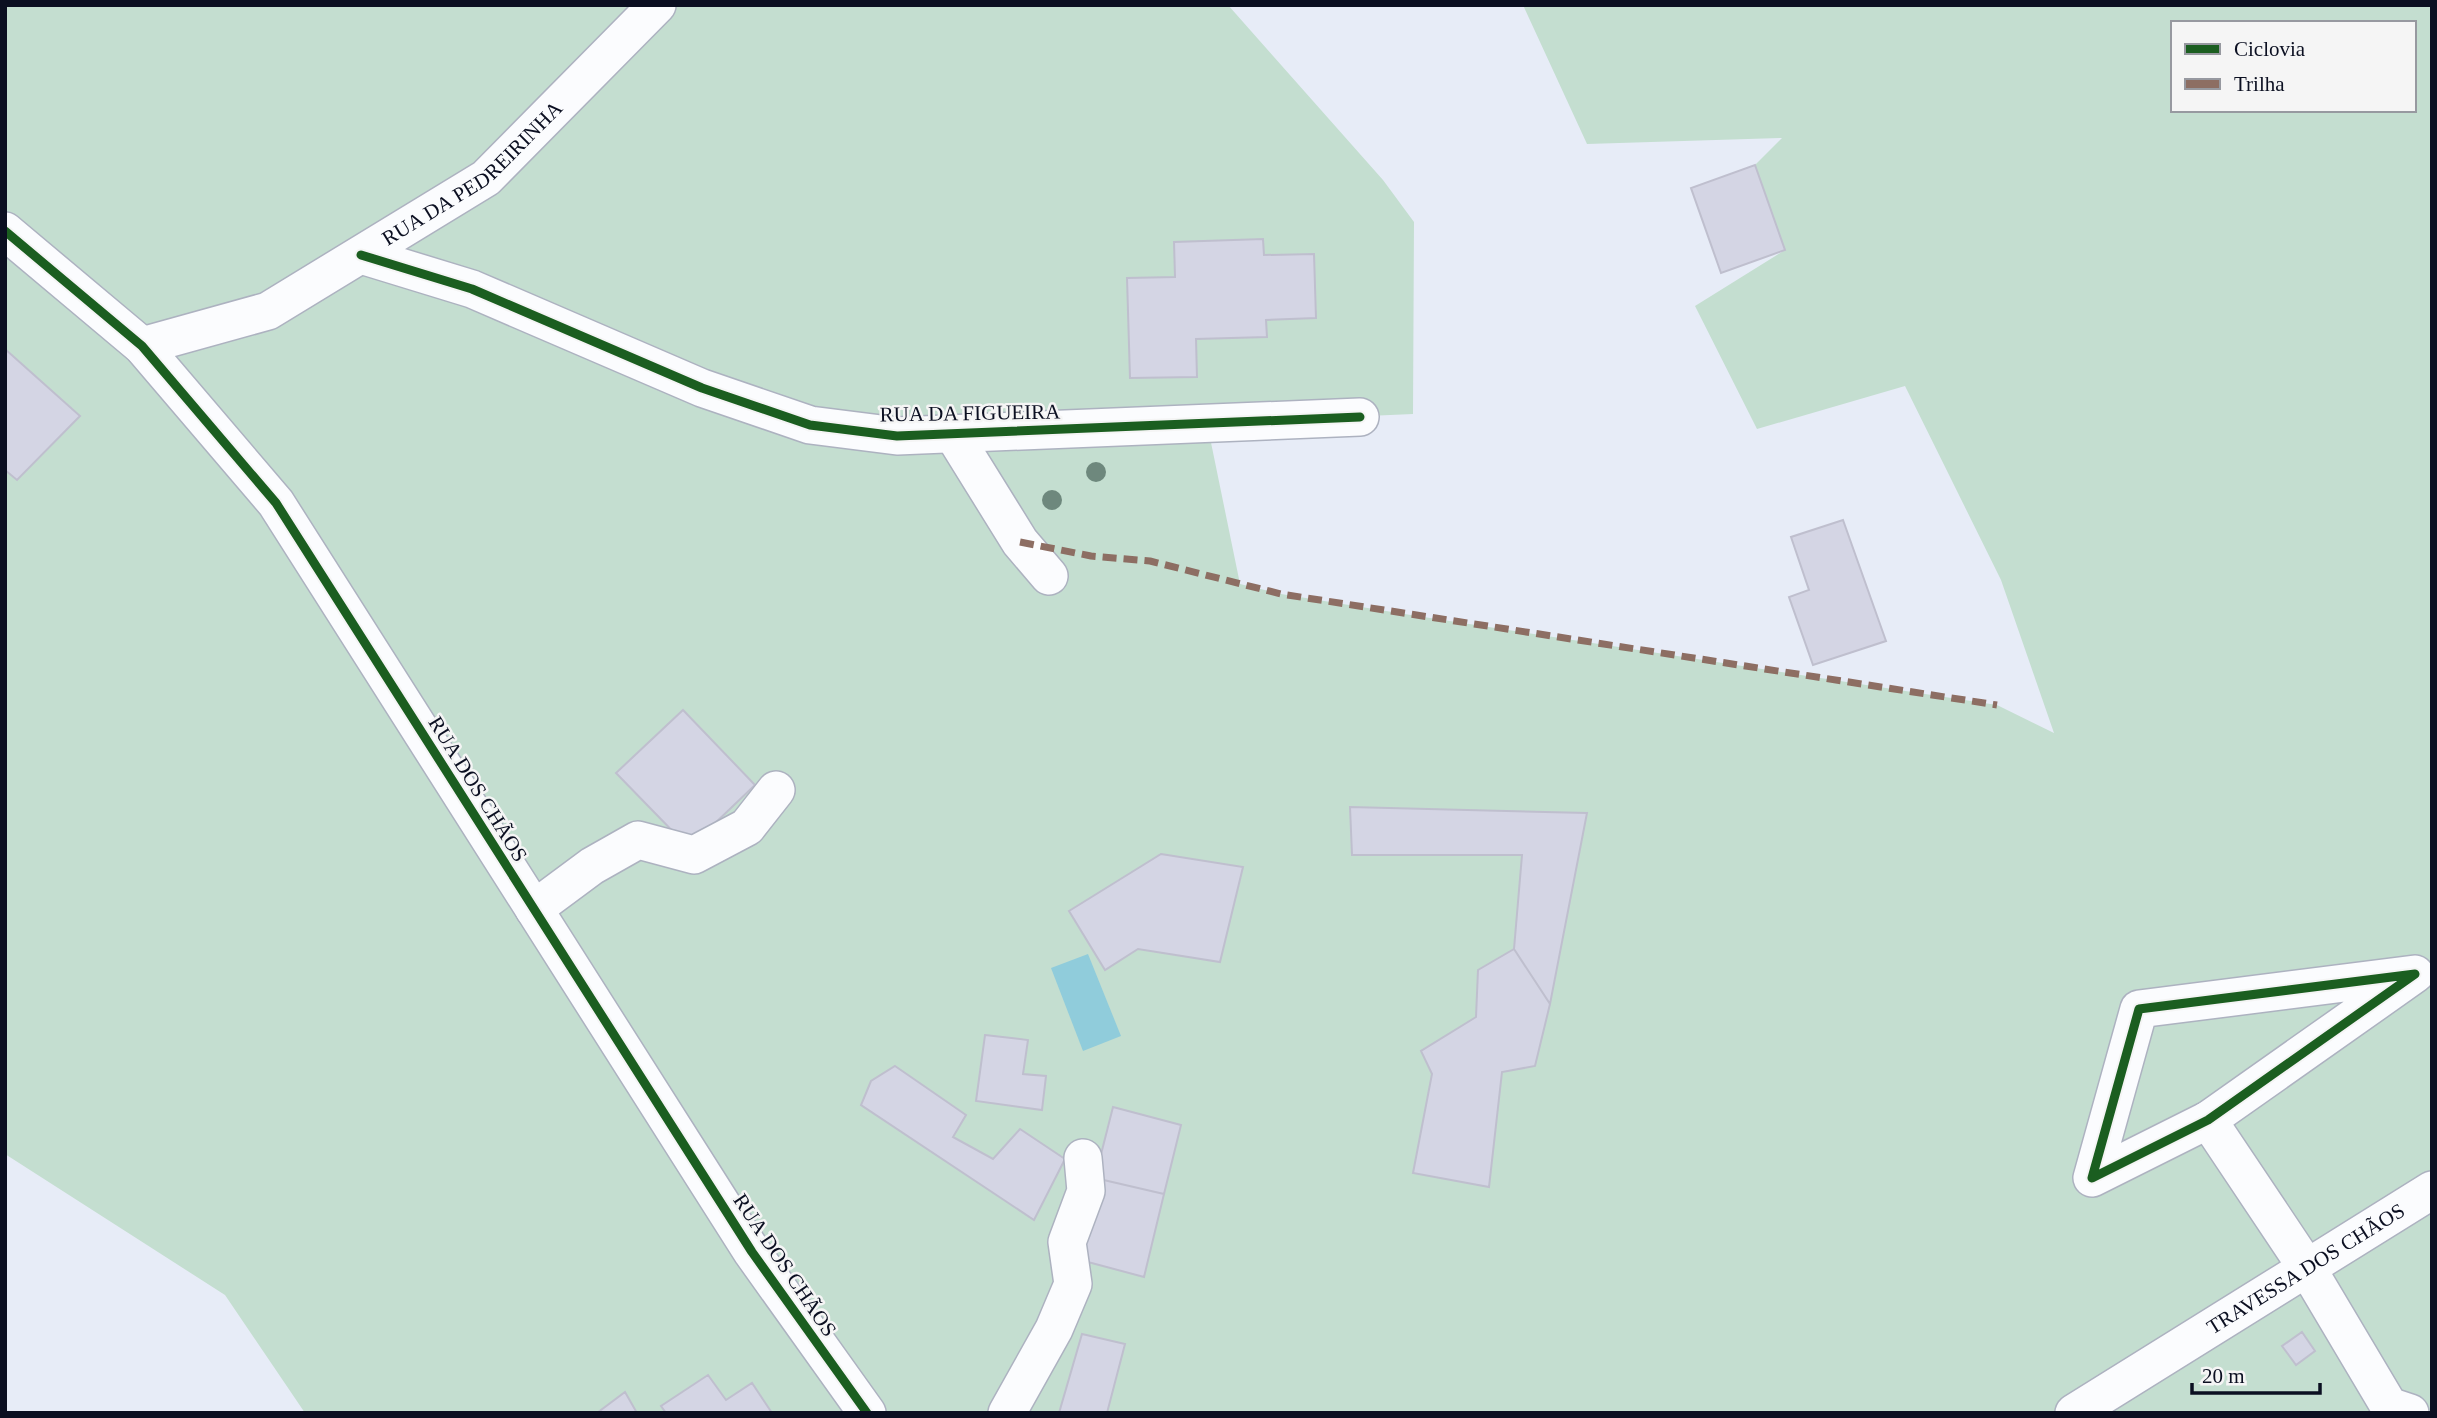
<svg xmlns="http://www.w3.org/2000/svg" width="2437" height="1418" font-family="'Times New Roman',serif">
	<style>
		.green { fill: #c4ded0; fill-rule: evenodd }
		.water { fill: #90ccdb }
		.building { fill: #d4d5e4; stroke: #bfbfce; stroke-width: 2 }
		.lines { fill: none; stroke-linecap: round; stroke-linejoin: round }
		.street-casing { stroke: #adb2c0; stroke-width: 40 }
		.street { stroke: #fbfcfe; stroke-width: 37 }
		.quiet { stroke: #8d6e63; stroke-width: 7; stroke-dasharray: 14 7; stroke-linecap: butt }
		.cycleway-casing { stroke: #f5f5f5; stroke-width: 13 }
		.cycleway { stroke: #1b5e20; stroke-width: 9 }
		.tree { fill: #6e887d }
		.labels { text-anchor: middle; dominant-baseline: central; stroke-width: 5; stroke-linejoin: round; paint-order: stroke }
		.street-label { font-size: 21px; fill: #0b0f21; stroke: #f5f5f5 }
	</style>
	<rect width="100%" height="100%" fill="#e7ecf7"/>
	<path class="green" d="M 5,5 L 1228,5 L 1383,180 L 1414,222 L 1413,414 L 1207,423 L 1240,584 L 1281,594 L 1417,616 L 1997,705 L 2054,733 L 2001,580 L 1905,386 L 1757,429 L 1695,306 L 1785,250 L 1755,165 L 1782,138 L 1587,144 L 1523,5 L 2432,5 L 2432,1413 L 305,1413 L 225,1295 L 5,1154 ZM 2173,23 L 2414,23 L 2414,110 L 2173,110 Z"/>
	<path class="water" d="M 1088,954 L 1121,1036 L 1083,1051 L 1051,968 Z"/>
	<path class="building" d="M 1755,165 L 1785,250 L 1721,273 L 1691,188 Z
		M 1263,239 L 1264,255 L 1314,254 L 1316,318 L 1266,320 L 1267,337 L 1196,339 L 1197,377 L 1130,378 L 1127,278 L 1175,277 L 1174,242 Z
		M 5,349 L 80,416 L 17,480 L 5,470 Z
		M 1843,520 L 1886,641 L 1813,665 L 1789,597 L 1809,590 L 1791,537 Z
		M 683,710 L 755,785 L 689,848 L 616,773 Z
		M 1350,807 L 1587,813 L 1550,1004 L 1514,949 L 1522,855 L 1352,855 Z
		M 1161,854 L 1243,867 L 1220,962 L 1138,949 L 1105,970 L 1069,911 Z
		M 1514,949 L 1550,1004 L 1535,1066 L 1502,1072 L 1489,1187 L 1413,1173 L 1432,1074 L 1421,1051 L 1476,1017 L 1478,970 Z
		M 985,1035 L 1028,1040 L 1023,1074 L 1046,1076 L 1042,1110 L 976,1101 Z
		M 895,1066 L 966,1115 L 953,1137 L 993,1159 L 1020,1129 L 1065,1159 L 1034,1220 L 861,1105 L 871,1081 Z
		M 1113,1107 L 1181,1125 L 1164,1194 L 1095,1178 Z
		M 1095,1178 L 1164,1194 L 1144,1277 L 1073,1258 Z
		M 2302,1332 L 2315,1351 L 2296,1365 L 2282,1346 Z
		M 1082,1334 L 1125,1344 L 1107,1413 L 1059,1413 Z
		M 708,1375 L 726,1400 L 752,1383 L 772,1413 L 666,1413 L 661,1406 Z
		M 625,1392 L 637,1413 L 597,1413 Z"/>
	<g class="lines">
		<g class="street-casing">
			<g id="street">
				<path d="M 5,231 L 142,346 L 276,503 L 752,1252 L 867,1413"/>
				<path d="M 361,255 L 472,289 L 702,388 L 810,425 L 897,436 L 1360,417"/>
				<path id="s1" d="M 142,346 L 268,311 L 486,178 L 657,5"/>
				<path d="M 953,434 L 1020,542 L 1049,576"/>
				<path d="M 534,909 L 592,866 L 638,840 L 694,855 L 747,827 L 776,790"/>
				<path d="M 2415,974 L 2208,1120 L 2092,1178 L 2139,1009 Z"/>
				<path d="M 2208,1120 L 2307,1268 L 2389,1406 L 2410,1413"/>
				<path d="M 1007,1413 L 1054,1329 L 1073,1284 L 1067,1242 L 1086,1191 L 1083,1158"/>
				<path id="s2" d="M 2074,1413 L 2432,1190"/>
			</g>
		</g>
		<use href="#street" class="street"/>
		<path class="quiet" d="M 1020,542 L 1091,556 L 1150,561 L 1281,594 L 1997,705"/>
		<g class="cycleway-casing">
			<path id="cycleway" d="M 5,231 L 142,346 L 276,503 L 752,1252 L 867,1413
				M 361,255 L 472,289 L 702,388 L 810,425 L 897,436 L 1360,417
				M 2415,974 L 2208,1120 L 2092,1178 L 2139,1009 Z"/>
		</g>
		<use href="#cycleway" class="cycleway"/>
	</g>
	<g class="tree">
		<circle cx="1096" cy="472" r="10"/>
		<circle cx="1052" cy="500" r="10"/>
	</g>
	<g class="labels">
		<g class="street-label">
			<text stroke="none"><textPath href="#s1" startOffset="378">RUA DA PEDREIRINHA</textPath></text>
			<text transform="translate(970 413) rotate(-1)">RUA DA FIGUEIRA</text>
			<text transform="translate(478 789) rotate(58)">RUA DOS CHÃOS</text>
			<text transform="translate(785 1265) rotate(56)">RUA DOS CHÃOS</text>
			<text stroke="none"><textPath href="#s2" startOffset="273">TRAVESSA DOS CHÃOS</textPath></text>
		</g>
	</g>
	<rect width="2437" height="1418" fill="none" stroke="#0b0f21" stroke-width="14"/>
	<rect x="2171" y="21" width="245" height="91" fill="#f5f5f5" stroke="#9799a0" stroke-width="2"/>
	<rect x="2185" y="44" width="35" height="10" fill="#1b5e20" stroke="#9799a0" stroke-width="2"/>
	<text x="2234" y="56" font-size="21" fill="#0b0f21">Ciclovia</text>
	<rect x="2185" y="79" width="35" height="10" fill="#8d6e63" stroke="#9799a0" stroke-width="2"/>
	<text x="2234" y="91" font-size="21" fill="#0b0f21">Trilha</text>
	<path d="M2192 1383v10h128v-10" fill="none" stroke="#0b0f21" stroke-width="3.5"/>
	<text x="2202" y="1383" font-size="21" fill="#0b0f21" stroke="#f5f5f5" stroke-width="5" paint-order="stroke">20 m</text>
</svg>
